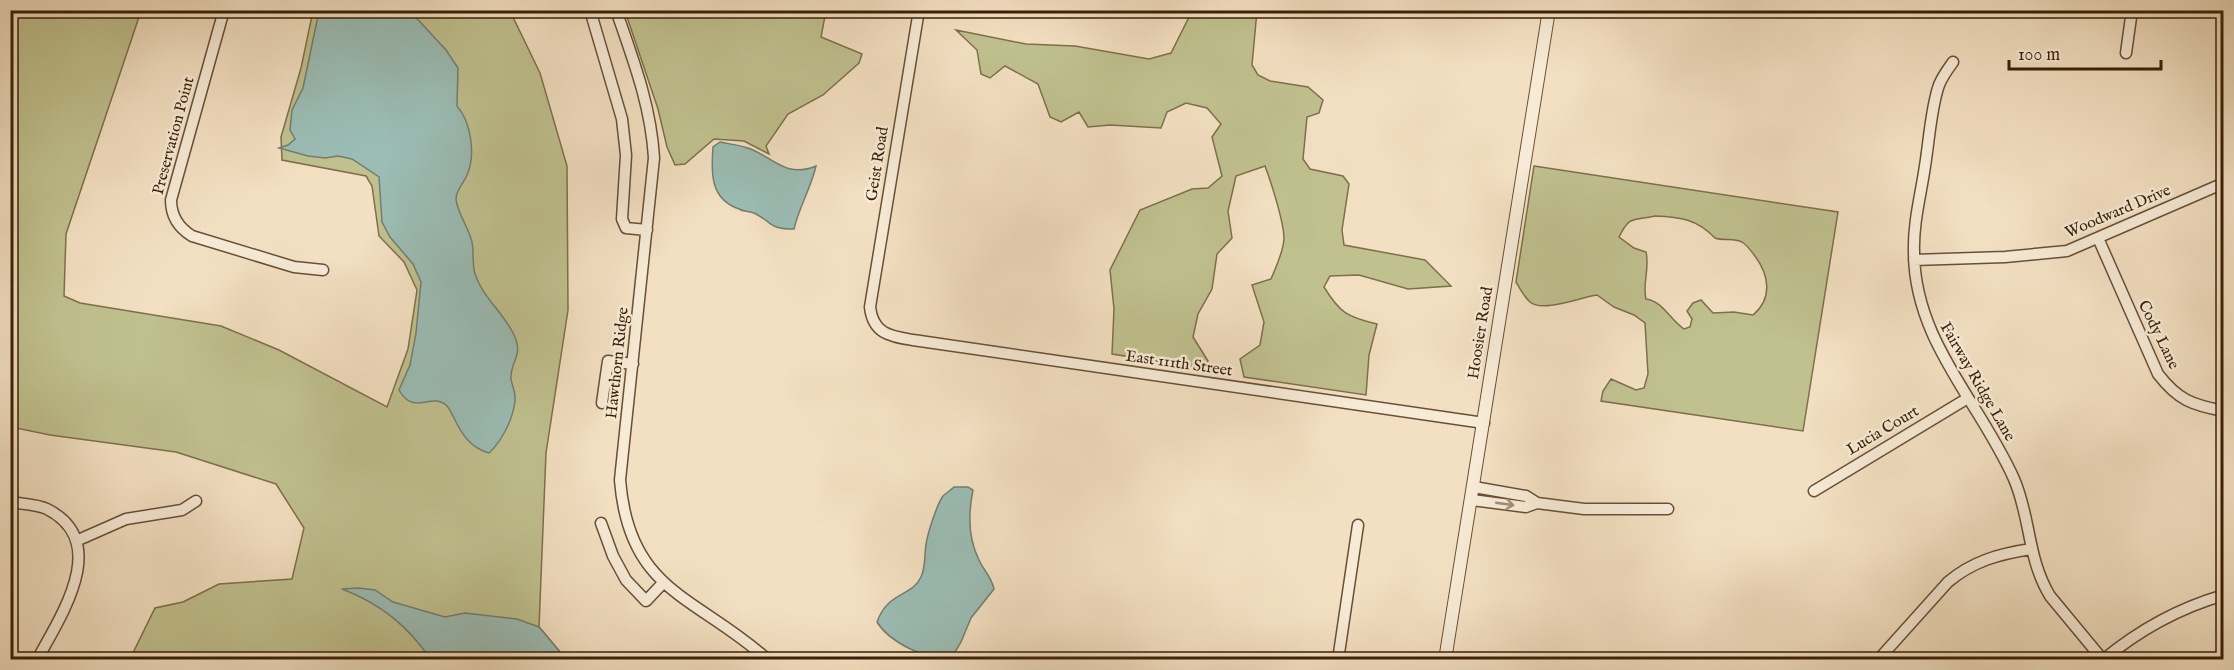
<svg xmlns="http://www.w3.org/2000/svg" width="2234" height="670" font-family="'IM FELL English',serif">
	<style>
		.green { fill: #c0c18f; stroke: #7d704b; stroke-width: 1.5; fill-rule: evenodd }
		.water { fill: #9bbdb5; stroke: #747e6f; stroke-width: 1.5 }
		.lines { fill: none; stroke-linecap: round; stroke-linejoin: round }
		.minor-casing { stroke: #684f36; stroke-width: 13 }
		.tertiary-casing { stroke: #684f36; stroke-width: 14 }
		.minor { stroke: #f7ebd7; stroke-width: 10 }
		.tertiary { stroke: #f7ebd7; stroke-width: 12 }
		.oneway { stroke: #a28f79 }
		.labels { text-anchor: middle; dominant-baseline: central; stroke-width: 5; stroke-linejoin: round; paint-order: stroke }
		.street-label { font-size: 16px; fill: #3a1f07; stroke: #f7ebd7 }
	</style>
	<rect width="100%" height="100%" fill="#f3e0c2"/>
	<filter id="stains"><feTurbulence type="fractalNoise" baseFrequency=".00333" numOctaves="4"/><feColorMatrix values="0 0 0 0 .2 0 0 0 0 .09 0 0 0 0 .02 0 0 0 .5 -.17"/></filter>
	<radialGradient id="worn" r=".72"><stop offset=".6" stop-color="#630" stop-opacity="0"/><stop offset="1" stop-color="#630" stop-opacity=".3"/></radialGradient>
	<path class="green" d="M 10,11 L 141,11 L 66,234 L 64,296 L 80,303 L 221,326 L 279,350 L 387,407 L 408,349 L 417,290 L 404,262 L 379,236 L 372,186 L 366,176 L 282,160 L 281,137 L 301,68 L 313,11 L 510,11 L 540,73 L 567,166 L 568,310 L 546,453 L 539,627 L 566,659 L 327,660 L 318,653 L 305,656 L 303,660 L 130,659 L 155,608 L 183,602 L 219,584 L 292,579 L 304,528 L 276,484 L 176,452 L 50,435 L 11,427 Z
		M 625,11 L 834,11 L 825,16 L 821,37 L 862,54 L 859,63 L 823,95 L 788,114 L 766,146 L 769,154 L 744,141 L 714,139 L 685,164 L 675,165 L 667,147 L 658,109 Z
		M 1190,11 L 1257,11 L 1252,65 L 1258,75 L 1270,81 L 1308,87 L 1323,100 L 1319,113 L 1307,117 L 1303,159 L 1310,169 L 1343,176 L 1349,184 L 1342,230 L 1344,245 L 1425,260 L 1451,286 L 1408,289 L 1359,275 L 1330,276 L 1324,287 C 1340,313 1347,317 1377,324 L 1369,355 L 1366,395 L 1244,377 L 1240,359 L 1260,345 L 1264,322 L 1252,285 L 1271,279 C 1276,267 1283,253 1284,239 C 1284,222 1271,182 1265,166 L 1236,176 L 1228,211 L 1232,238 L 1217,254 L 1212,289 L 1198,314 L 1193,337 L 1208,361 L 1202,368 L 1112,354 L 1114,309 L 1110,270 L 1140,210 L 1192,189 L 1208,188 L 1222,176 L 1212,137 L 1221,124 L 1207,108 L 1186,103 L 1167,112 L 1161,128 L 1110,125 L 1088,127 L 1079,112 L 1061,122 L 1050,117 L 1038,84 L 1005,66 L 990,78 L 981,74 L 977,50 L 956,30 L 1026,44 L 1075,46 L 1149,59 L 1171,53 L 1189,17 Z
		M 1534,166 L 1838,212 L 1803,431 L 1601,401 L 1603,391 L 1611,379 L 1636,390 L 1644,388 L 1648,374 L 1645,323 L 1634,315 L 1614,307 L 1597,295 C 1581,297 1543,313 1530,302 C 1524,297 1520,288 1516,282 ZM 1655,216 C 1680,217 1697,219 1715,238 C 1723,241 1734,238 1742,242 C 1748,246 1751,251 1755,256 C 1769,275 1773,298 1753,315 L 1734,312 L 1713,313 L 1701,300 L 1693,303 L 1687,311 L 1692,319 L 1690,327 L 1684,329 C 1669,319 1664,302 1646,299 C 1642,285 1650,268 1646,252 L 1634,248 L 1619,237 C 1630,215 1632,221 1655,216 Z"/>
	<path class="water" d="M 319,11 L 410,11 L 446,50 L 458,68 L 457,106 C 471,122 476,155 467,175 C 463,185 453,193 457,204 C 460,217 469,229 472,242 C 474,252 472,264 475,274 C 483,298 504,313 514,335 C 524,356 510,361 511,379 C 512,386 516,392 515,401 C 513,419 502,441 489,453 C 471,448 462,435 454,418 C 452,415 450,409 447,406 C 431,391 414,417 399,390 L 410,365 L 416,333 L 421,282 L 413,264 L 390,237 L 382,222 L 379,177 L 352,159 L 338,156 L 325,158 L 308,156 L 279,148 L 288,145 L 295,139 L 290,130 L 292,110 L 303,88 Z
		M 720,142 C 729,144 739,145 748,148 C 772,156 785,179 816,166 C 811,188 799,207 794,229 C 770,229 774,224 756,214 C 751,211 744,212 739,209 C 710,199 711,173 713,147 Z
		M 954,487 L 968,487 L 973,490 C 968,514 968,538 979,560 C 984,571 991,576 994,589 L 971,618 L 961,642 L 951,659 C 927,660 890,643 877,622 C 888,591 912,597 921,577 C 926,566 924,556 926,545 C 927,535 937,504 943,496 C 946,493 951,490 954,487 Z
		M 358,588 L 375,590 L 393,602 L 445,617 L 465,613 L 517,619 L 539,627 L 566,659 L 430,659 C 408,625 379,603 342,589 Z"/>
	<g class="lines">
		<g class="minor-casing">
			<path id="minor" d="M 224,10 L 171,200 C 171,216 179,228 192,236 L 294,267 L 323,270
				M 590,10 L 622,119 L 626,155 L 622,219 L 626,228 L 647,230
				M 616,10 C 633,59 651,106 654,158 L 620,480 C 629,593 697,596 768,660
				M 919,10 L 870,307 C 873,334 890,336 913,340 L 1484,423
				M 2126,53 L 2132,10
				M 1953,62 C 1948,69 1942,77 1939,85 C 1931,107 1929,142 1925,166 C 1921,194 1913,223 1914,252 C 1914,341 1980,402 2014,479 C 2031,518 2027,558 2050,596 L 2103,660
				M 2098,238 L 2158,374 C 2178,400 2192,405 2224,411
				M 1914,260 L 2005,257 L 2067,251 L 2224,183
				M 602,403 L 608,361 L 633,364
				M 1474,487 L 1526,496 L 1537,503 L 1584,509 L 1668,509
				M 1814,491 L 1968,398
				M 1472,500 L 1526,507 L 1537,503
				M 10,502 C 22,504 37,504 47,509 C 112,542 60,617 37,660
				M 601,523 L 613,556 L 626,580 L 646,601 L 663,583
				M 76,541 L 126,519 L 182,510 L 196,501
				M 1338,660 L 1358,525
				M 1878,660 L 1948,582 C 1973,561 1999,554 2031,549
				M 2103,660 C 2139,630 2179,608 2224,595"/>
		</g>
		<g class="tertiary-casing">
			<path id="tertiary" d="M 1445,660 L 1549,10"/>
		</g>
		<use href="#minor" class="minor"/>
		<use href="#tertiary" class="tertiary"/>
	</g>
	<defs><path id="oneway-shaft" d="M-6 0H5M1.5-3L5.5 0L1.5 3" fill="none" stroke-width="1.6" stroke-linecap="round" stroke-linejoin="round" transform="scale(1.5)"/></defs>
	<use class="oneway" href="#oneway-shaft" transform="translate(1505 504) rotate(8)"/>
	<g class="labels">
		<g class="street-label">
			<text transform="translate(174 136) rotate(-75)">Preservation Point</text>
			<text transform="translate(878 164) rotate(-81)">Geist Road</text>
			<text transform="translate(2118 212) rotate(-23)">Woodward Drive</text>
			<text transform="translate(1481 333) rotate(-81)">Hoosier Road</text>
			<text transform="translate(2158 335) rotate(64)">Cody Lane</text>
			<text transform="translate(618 363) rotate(-84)">Hawthorn Ridge</text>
			<text transform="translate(1179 364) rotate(8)">East 111th Street</text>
			<text transform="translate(1977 382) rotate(60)">Fairway Ridge Lane</text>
			<text transform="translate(1883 431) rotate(-31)">Lucia Court</text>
		</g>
	</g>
	<rect width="2234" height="670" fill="none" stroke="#f3e0c2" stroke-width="36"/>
	<rect x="12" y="12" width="2210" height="646" fill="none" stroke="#3a1f07" stroke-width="3"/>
	<rect x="18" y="18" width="2198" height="634" fill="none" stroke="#3a1f07" stroke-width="1.5"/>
	<path d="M2009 60v9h152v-9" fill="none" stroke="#3a1f07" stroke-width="3"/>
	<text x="2018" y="60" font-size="18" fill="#3a1f07" stroke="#f7ebd7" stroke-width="4.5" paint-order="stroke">100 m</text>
	<rect width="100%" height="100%" filter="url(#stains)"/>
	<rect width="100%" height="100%" fill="url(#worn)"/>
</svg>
